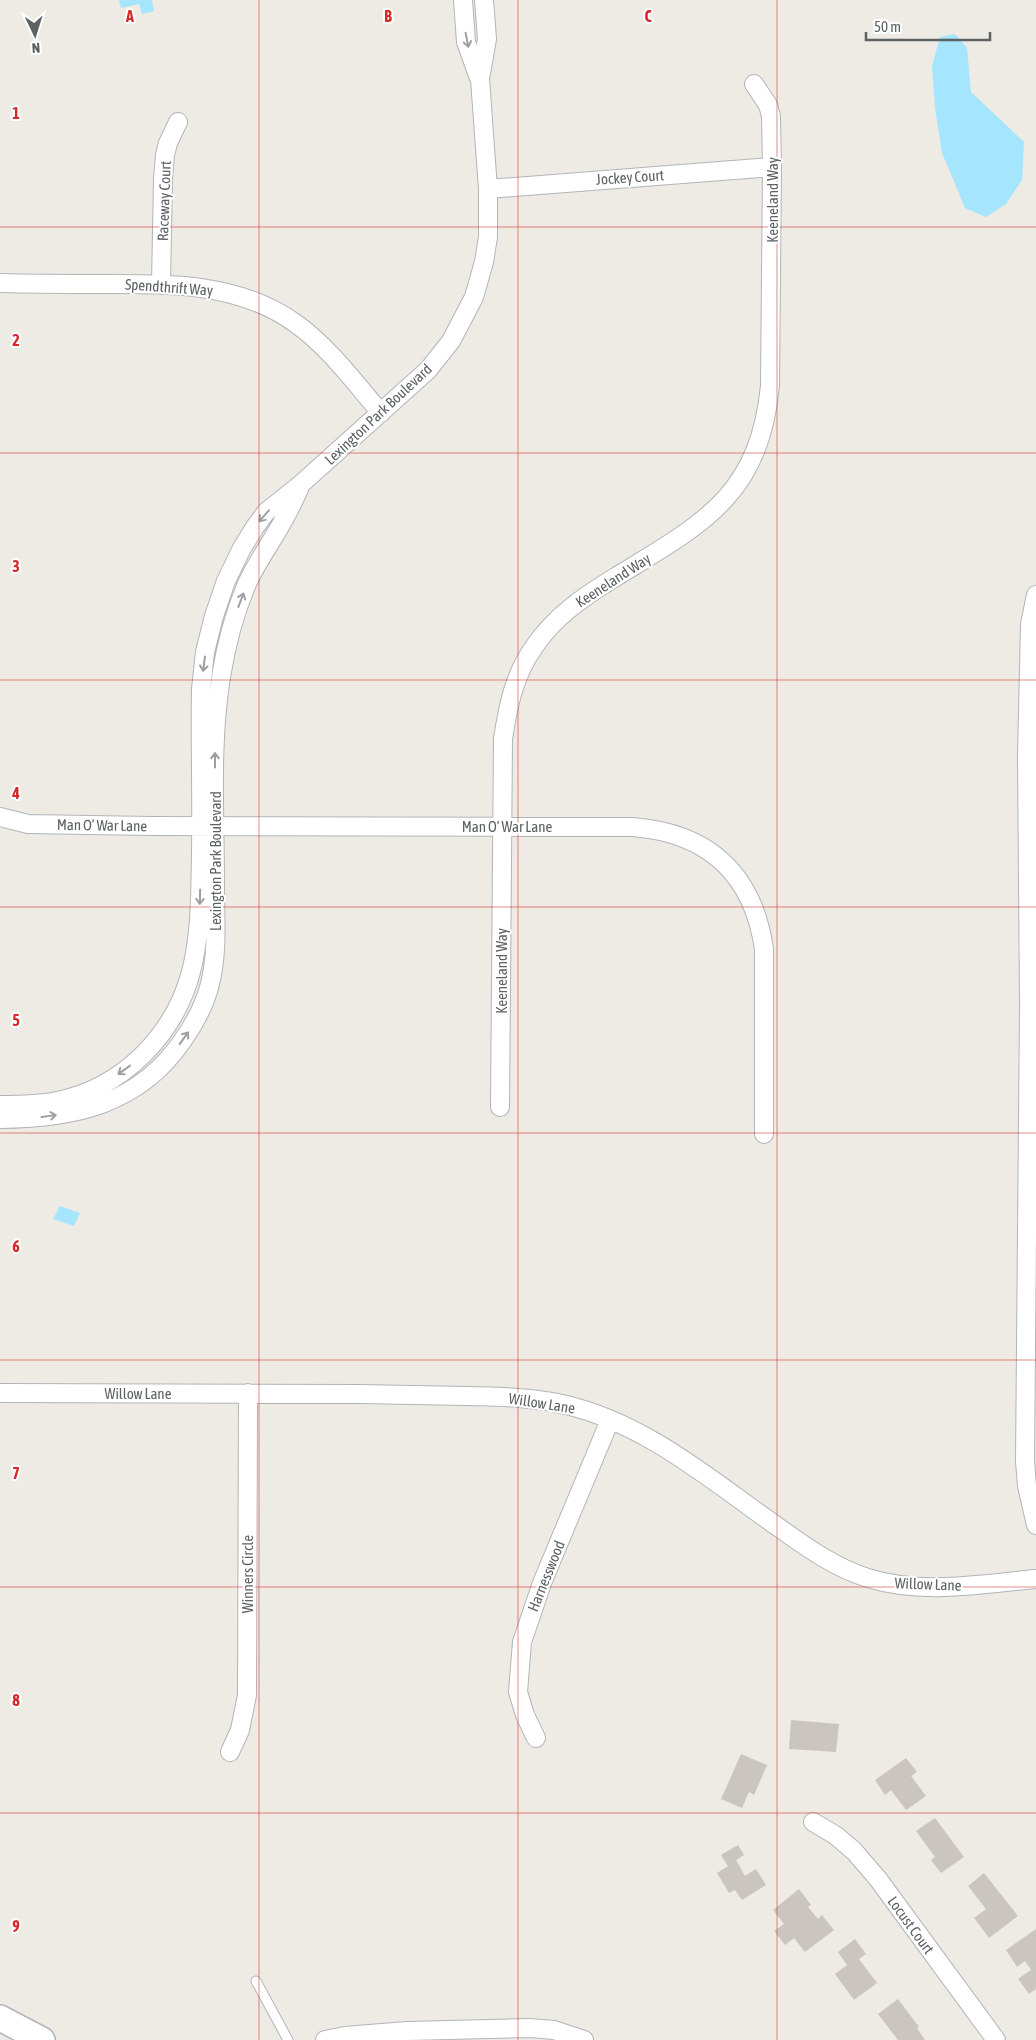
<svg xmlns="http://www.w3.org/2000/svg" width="1036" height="2040" font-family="'Asap Condensed',sans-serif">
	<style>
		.water { fill: #a5e5fd }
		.building { fill: #cac5c1 }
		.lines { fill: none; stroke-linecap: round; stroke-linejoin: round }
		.service-casing { stroke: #b1b5b8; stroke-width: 11 }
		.minor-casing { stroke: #b1b5b8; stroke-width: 20 }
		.secondary-casing { stroke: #b0b5b8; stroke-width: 28 }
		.service { stroke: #fff; stroke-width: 9 }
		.minor { stroke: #fff; stroke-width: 18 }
		.secondary { stroke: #fff; stroke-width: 25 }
		.oneway { stroke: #9da0a2 }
		.grid { fill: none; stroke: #d62828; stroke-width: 1; stroke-opacity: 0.55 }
		.labels { text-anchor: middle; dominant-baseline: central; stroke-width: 4; stroke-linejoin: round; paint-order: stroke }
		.street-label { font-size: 15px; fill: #5c6164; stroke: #fff }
		.grid-label { font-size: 16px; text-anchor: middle; font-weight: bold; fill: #d62828; stroke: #fff; stroke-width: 4; stroke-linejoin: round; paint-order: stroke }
	</style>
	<rect width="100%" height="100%" fill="#eeeae4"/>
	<path class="water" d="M 119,0 L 152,0 L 154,11 L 142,14 L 139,4 L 121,8 Z
		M 955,34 L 967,48 L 971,92 L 1024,142 L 1022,180 L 1006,204 L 986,217 L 965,208 L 942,153 L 935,108 L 932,66 L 940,37 Z
		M 60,1206 L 80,1213 L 74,1226 L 53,1219 Z"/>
	<path class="building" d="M 791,1720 L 839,1724 L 836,1752 L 789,1749 Z
		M 741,1754 L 767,1765 L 754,1795 L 749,1792 L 742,1808 L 721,1799 Z
		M 906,1758 L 917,1772 L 911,1776 L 926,1796 L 906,1810 L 891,1790 L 885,1795 L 875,1780 Z
		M 935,1818 L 964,1857 L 941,1873 L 931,1860 L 935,1857 L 916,1831 Z
		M 738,1845 L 744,1855 L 736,1860 L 745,1876 L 756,1869 L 766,1885 L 742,1900 L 735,1890 L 729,1893 L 717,1873 L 728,1866 L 721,1855 Z
		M 984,1873 L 1018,1916 L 989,1938 L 974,1918 L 986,1909 L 968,1886 Z
		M 799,1889 L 811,1905 L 808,1907 L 818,1919 L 822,1915 L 834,1930 L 805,1952 L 794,1938 L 785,1945 L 774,1931 L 784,1924 L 773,1910 Z
		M 1036,1929 L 1036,1989 L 1029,1994 L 1018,1979 L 1031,1970 L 1025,1961 L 1017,1967 L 1006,1950 Z
		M 855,1939 L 866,1954 L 859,1959 L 877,1983 L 854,2000 L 835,1974 L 847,1965 L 838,1952 Z
		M 898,1999 L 919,2027 L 917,2028 L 925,2040 L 898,2040 L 878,2014 Z"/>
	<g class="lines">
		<g class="service-casing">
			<path id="service" d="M 256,1981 L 288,2040"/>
		</g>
		<g class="minor-casing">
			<path id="minor" d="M 463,0 L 466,42 L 479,78
				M 488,189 L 772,167
				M 0,283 C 35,284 71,284 106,284 C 172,284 239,283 295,323 C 329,347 354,382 381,413
				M 161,284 L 163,179 L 165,155 L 168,143 L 178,122
				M 1036,595 L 1030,624 L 1027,758 L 1029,1005 L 1025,1461 L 1027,1486 L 1036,1525
				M 0,817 L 28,824 L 151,826 L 633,827 C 708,833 753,873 764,949 L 764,1134
				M 0,1105 C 19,1105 38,1105 57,1101 C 122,1088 174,1036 191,972 C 201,933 200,894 201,855 C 202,800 200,744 201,689 L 205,652 L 214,616 L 226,581 L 242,548 L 255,527 L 266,512 L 301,484 L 428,370 L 451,341 L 474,297 L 484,262 L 488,237 L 488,189 L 480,79 L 487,39 L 484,0
				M 500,1107 L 503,739 C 508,706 514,675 534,647 C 554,617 583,597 614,578 C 700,525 759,498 770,386 L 772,167 L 771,116 L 768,105 L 754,84
				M 0,1119 C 74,1118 139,1105 183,1040 C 195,1023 205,1004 210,984 C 218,952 215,918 215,886 C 215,817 210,745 221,677 C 226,645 234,615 246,586 C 256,563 271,543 283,521 C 289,511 294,500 299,489
				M 0,1393 C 120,1393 240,1393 360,1394 C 397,1395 433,1395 469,1396 C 500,1397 531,1397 562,1404 C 644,1422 711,1480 778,1527 C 806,1547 835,1568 868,1578 C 922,1595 981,1584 1036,1579
				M 536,1738 L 525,1715 L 518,1692 L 522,1642 L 542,1583 L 610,1420
				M 230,1752 L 240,1730 L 247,1695 L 248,1393
				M 813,1822 L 835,1835 L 854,1851 L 878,1879 L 996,2040
				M 325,2040 L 345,2036 L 407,2031 L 530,2028 L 554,2030 L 584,2040"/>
		</g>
		<g class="secondary-casing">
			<path id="secondary" d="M 0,2018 L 42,2040"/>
		</g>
		<use href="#service" class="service"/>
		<use href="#minor" class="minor"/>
		<use href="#secondary" class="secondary"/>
	</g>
	<defs><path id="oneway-shaft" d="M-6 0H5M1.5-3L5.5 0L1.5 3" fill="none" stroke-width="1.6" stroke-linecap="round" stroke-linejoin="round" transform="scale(1.25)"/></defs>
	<g class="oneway">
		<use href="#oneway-shaft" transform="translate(467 40) rotate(79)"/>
		<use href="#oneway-shaft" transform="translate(264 516) rotate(131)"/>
		<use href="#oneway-shaft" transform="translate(241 600) rotate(-69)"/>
		<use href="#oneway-shaft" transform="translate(204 664) rotate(97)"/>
		<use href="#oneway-shaft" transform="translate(215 760) rotate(-90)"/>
		<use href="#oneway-shaft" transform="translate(200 897) rotate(91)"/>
		<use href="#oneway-shaft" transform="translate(184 1038) rotate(-55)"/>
		<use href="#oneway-shaft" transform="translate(124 1070) rotate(144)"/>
		<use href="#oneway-shaft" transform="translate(49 1116) rotate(-8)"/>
	</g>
	<path class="grid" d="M 259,0 L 259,2040M 518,0 L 518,2040M 777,0 L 777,2040M 0,227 L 1036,227M 0,453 L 1036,453M 0,680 L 1036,680M 0,907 L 1036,907M 0,1133 L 1036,1133M 0,1360 L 1036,1360M 0,1587 L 1036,1587M 0,1813 L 1036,1813"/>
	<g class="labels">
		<g class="street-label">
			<text transform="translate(630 177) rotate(-4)">Jockey Court</text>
			<text transform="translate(772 200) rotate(-90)">Keeneland Way</text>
			<text transform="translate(164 201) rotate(-88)">Raceway Court</text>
			<text transform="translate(169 287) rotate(4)">Spendthrift Way</text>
			<text transform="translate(378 414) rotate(-43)">Lexington Park Boulevard</text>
			<text transform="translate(613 580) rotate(-33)">Keeneland Way</text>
			<text transform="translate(102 825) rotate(1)">Man O’ War Lane</text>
			<text x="507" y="826">Man O’ War Lane</text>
			<text transform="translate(215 861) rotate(-90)">Lexington Park Boulevard</text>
			<text transform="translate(501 971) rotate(-90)">Keeneland Way</text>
			<text x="138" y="1393">Willow Lane</text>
			<text transform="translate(542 1403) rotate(9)">Willow Lane</text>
			<text transform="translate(247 1574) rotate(-90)">Winners Circle</text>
			<text transform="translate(546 1576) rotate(-68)">Harnesswood</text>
			<text transform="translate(928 1584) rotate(2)">Willow Lane</text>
			<text transform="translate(911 1925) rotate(54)">Locust Court</text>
		</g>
	</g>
	<g class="grid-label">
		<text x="130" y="22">A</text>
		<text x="388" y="22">B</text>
		<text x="648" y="22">C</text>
		<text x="16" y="119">1</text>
		<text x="16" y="346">2</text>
		<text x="16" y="572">3</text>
		<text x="16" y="799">4</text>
		<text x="16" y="1026">5</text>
		<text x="16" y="1252">6</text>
		<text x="16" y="1479">7</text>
		<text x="16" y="1706">8</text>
		<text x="16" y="1932">9</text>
	</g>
	<g transform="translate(35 35) rotate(176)" stroke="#ffffff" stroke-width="4" paint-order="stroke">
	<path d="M0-4L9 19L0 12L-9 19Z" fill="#5c6164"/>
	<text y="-8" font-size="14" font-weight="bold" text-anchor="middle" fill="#5c6164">N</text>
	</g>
	<path d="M866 32v8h124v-8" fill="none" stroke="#5c6164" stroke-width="2.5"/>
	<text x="874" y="32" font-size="15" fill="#5c6164" stroke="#ffffff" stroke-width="4" paint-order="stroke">50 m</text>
</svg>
